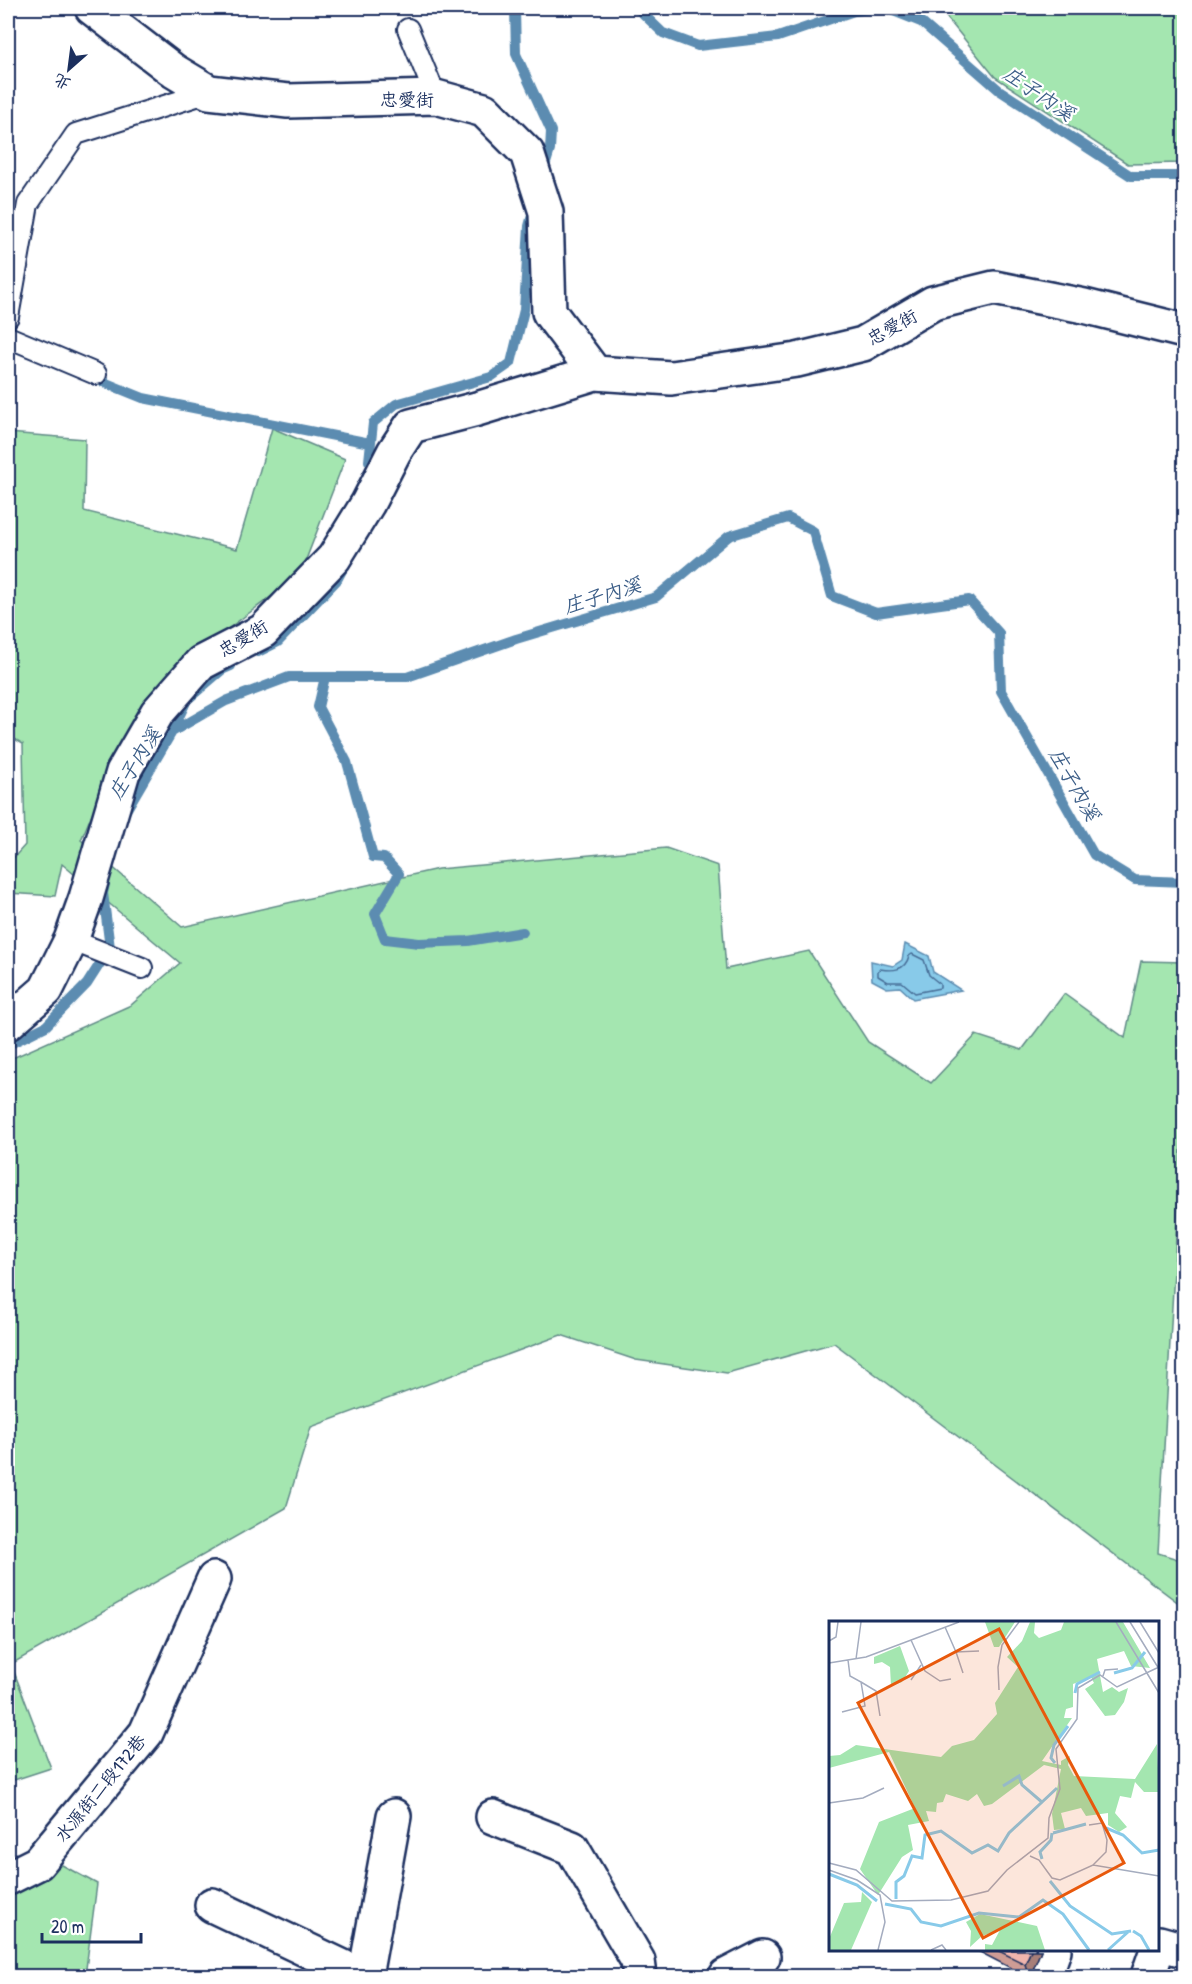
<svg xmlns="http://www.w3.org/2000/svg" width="1192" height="1984" font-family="'Patrick Hand','LXGW WenKai TC',sans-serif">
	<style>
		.green { fill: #a4e6b0; stroke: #608a87; stroke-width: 1.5 }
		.water { fill: #88cae9; stroke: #5c8cb1; stroke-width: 1.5 }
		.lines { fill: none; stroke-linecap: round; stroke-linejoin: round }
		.shore { stroke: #476d96; stroke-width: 1.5 }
		.stream { stroke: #5c8cb1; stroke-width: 10 }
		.service-casing { stroke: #1b2f5e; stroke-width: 24 }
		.minor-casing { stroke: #1b2f5e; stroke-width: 38 }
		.service { stroke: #fff; stroke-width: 20 }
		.minor { stroke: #fff; stroke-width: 33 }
		.wall { fill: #ce9c95; stroke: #1b2f5e; stroke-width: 1.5 }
		.shaded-wall { fill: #a87f79; stroke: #1b2f5e; stroke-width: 1.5 }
		.building { fill: #f0b5ad; stroke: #1b2f5e; stroke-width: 1.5 }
		.labels { text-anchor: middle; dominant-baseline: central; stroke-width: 4.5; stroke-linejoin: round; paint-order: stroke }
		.street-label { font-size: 18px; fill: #1b2f5e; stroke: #fff }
		.water-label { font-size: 20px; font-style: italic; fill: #3c5e88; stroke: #fff }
		.inset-river { fill: none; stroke: #88cae9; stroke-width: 3 }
		.inset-road { fill: none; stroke: #a4acbf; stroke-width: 1.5 }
		.view { fill: #e8590c; fill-opacity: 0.15; stroke: #e8590c; stroke-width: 3 }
		.inset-edge { fill: none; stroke: #1b2f5e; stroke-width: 3 }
	</style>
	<rect width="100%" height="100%" fill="#fff"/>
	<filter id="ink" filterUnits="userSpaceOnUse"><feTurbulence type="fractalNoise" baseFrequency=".0167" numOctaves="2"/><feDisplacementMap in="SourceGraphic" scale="12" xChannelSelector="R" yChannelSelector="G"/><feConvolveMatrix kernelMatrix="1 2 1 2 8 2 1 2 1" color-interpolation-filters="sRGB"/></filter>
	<g filter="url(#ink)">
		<path class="green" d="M 939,8 L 1149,8 L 1184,13 L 1184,163 L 1128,164 L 995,77 Z
			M 272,428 L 345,459 L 300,575 L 182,663 L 122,743 L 81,840 L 182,927 L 438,869 L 666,848 L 718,866 L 726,969 L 809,951 L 868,1042 L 931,1083 L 976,1035 L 1022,1050 L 1064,994 L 1125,1038 L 1141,961 L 1184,962 L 1184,1095 L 1158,1553 L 1184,1561 L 1184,1607 L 834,1343 L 727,1373 L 636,1360 L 561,1335 L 311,1427 L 286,1508 L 11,1664 L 51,1768 L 8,1782 L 8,1060 L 131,1005 L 180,963 L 62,864 L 55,896 L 8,893 L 8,864 L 25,845 L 23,744 L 8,735 L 8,433 L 85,439 L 84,511 L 237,549 Z
			M 62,1865 L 97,1884 L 85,1976 L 8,1976 L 8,1898 Z"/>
		<path class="water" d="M 905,944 L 929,956 L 933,972 L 961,990 L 913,999 L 900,987 L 887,988 L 872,980 L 871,961 L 893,966 L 902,960 Z"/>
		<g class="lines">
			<path class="shore" d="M 912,954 L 924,960 L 929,975 L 940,984 L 940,988 L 915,993 L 902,982 L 888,982 L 878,976 L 878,971 L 880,969 C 893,971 905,971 909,956 Z"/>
			<path class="stream" d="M 515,8 L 516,54 L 551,131 L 550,150 L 543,173
				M 637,8 L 663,33 L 698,46 L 778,37 L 854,11 L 878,8
				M 886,8 L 921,22 L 999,90 L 1131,176 L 1184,176
				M 91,377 L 143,398 L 370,443
				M 369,461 L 373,423 L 396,404 L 491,377 L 511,363 L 524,310 L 529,226 L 534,208
				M 258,652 L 278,642 L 337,580 L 345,565
				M 325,677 L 318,707 L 347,762 L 373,857 L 384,858 L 399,874 L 375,914 L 385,939 L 419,943 L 468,941 L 523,932
				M 172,732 L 187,700 L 222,670 L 231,666
				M 124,814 L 172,732 L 226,701 L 289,677 L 407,677 L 516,639 L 656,597 L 729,536 L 788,518 L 813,531 L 832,596 L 876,613 L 969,600 L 999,633 L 1001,691 L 1094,855 L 1135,880 L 1184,882
				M 8,1045 L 46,1026 L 87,984 L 110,948 L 103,893 L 105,884"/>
			<g class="service-casing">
				<path id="service" d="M 408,29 L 436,97
					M 8,317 L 28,204 L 76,134 L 209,92
					M 8,337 L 96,374
					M 71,940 L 142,968"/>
			</g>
			<g class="minor-casing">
				<path id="minor" d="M 92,8 L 174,71 L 209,92 L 288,101 L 436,97 L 484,110 L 527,153 L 546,212 L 549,312 L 595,373
					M 8,1023 L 46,990 L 71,940 L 86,898 L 123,772 L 157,713 L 201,663 L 263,631 L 334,558 L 368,503 L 394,452 L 411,426 L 477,409 L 595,373 L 671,378 L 797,360 L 863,344 L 933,303 L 994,288 L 1084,306 L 1184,331
					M 493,1817 L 572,1848 L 638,1961 L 640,1976
					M 8,1878 L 38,1863 L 146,1733 L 214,1579
					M 212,1905 L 362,1976
					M 1158,1949 L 1159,1943 L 1184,1950
					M 365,1976 L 394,1816
					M 726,1976 L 763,1957
					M 1045,1976 L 1054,1950
					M 1148,1976 L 1157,1950"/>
			</g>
			<use href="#service" class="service"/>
			<use href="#minor" class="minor"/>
		</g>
		<path class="wall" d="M 976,1950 L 1041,1950 L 1030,1977 L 1028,1977 Z"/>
		<path class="shaded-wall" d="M 1031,1950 L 1041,1950 L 1030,1977 L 1029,1977 L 1025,1964 Z"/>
		<path class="building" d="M 997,1950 L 1031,1950 L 1025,1964 Z"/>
	</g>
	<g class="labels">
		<g class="street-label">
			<text x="407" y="99">忠愛街</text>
			<text transform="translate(892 327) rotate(-29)">忠愛街</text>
			<text transform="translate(243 638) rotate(-31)">忠愛街</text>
			<text transform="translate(100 1788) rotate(-51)">水源街二段172巷</text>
		</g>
		<g class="water-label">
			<text transform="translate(1039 93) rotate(34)">庄子內溪</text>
			<text transform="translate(602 595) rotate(-17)">庄子內溪</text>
			<text transform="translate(134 763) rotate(-58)">庄子內溪</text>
			<text transform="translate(1075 784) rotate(60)">庄子內溪</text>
		</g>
	</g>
	<g transform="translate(829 1621)">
		<rect width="330" height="330" fill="#fff"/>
		<path d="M 156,1 L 186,1 L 170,26 L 165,26 ZM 201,1 L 206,1 L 205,12 L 210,17 L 232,9 L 235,1 L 294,1 L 321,47 L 302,45 L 295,30 L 268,38 L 274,71 L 283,66 L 290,71 L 299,67 L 295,81 L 286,94 L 276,95 L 256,68 L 265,62 L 262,56 L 244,63 L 244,86 L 237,88 L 235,97 L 243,97 L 213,140 L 232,144 L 232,140 L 241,135 L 239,144 L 245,155 L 306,158 L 328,123 L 330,171 L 315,171 L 306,161 L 302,177 L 291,175 L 286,192 L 298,206 L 290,211 L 279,204 L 279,192 L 257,195 L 252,187 L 232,192 L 236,208 L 225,209 L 223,193 L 232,148 L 215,144 L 163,183 L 155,185 L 148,173 L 139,180 L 117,173 L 114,181 L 108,182 L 107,191 L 97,190 L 100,200 L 79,204 L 84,229 L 73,236 L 49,274 L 31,248 L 50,201 L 86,187 L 60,131 L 0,147 L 0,135 L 11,134 L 27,124 L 112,136 L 123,125 L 145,119 L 168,93 L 166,82 L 189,46 L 178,36 L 193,20 ZM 71,25 L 80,50 L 73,61 L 62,65 L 61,46 L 53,41 L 45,43 L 45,36 ZM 33,271 L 43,281 L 22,329 L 0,329 L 0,318 L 15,282 L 32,281 ZM 151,293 L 208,305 L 216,329 L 156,329 L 156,323 L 163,324 L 171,309 L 153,315 L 141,326 L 142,310 L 137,301 Z" fill="#a4e6b0"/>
		<path class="inset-river" d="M 285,52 L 303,47 L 316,31M 246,72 L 248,63 L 271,51M 226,142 L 222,137 L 225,124 L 239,105M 174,165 L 190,155 L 193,164 L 214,182M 277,207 L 294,214 L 313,232 L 330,229M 224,212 L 257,203M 213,238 L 211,231 L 222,219 L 223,212M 0,253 L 28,264 L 48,280M 221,260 L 241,285 L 283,313 L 302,310M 67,278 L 67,261 L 75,255 L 83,235 L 93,237 L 96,214 L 112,210 L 143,232 L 159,224 L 169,230 L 180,212 L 228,167M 56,283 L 82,288 L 92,301 L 112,305 L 150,292 L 190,296 L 214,279 L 234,293 L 260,329M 304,310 L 312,315 L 320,329M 279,329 L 299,311"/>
		<path class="inset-road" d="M 287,1 L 330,72M 301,1 L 330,48M 311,1 L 330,32M 116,6 L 127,31 L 150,30M 82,19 L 96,50 L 111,60 L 122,58M 0,20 L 7,16 L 9,1M 127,31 L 134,52M 27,38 L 32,1M 0,42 L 37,36 L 130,1M 274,55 L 276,49 L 289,48M 82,59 L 92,44M 32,61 L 47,70 L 51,95M 170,69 L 169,46 L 173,24 L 190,1M 13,91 L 36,85 L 32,61 L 21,55 L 19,39M 0,182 L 34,177 L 55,167M 260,204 L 273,202 L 278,219 L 277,231 L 264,244M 201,235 L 210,239 L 223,257 L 231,259 L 264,244 L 330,255M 0,242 L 27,249 L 63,280 L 122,279 L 159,270 L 178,249 L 219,217 L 220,197 L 231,168 L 227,128 L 248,98 L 249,67 L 271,54 L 288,66 L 330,46M 0,249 L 28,259 L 51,274 L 56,301 L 49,329M 102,329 L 113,324 L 117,329"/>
		<path class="view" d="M 170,8 L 295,242 L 154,317 L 29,82 Z"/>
		<rect width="330" height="330" class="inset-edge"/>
	</g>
	<rect width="1192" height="1984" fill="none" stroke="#fff" stroke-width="30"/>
	<rect x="15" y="15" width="1162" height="1954" fill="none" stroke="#1b2f5e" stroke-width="2" filter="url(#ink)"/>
	<g transform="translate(69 69) rotate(208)" stroke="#ffffff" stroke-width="4.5" paint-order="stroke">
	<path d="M0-4.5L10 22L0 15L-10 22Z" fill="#1b2f5e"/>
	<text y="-9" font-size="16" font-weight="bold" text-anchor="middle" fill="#1b2f5e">北</text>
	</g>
	<path d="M42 1933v9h99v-9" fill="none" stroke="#1b2f5e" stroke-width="3"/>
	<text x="51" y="1933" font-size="18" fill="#1b2f5e" stroke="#ffffff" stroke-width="4.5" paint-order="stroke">20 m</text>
</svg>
